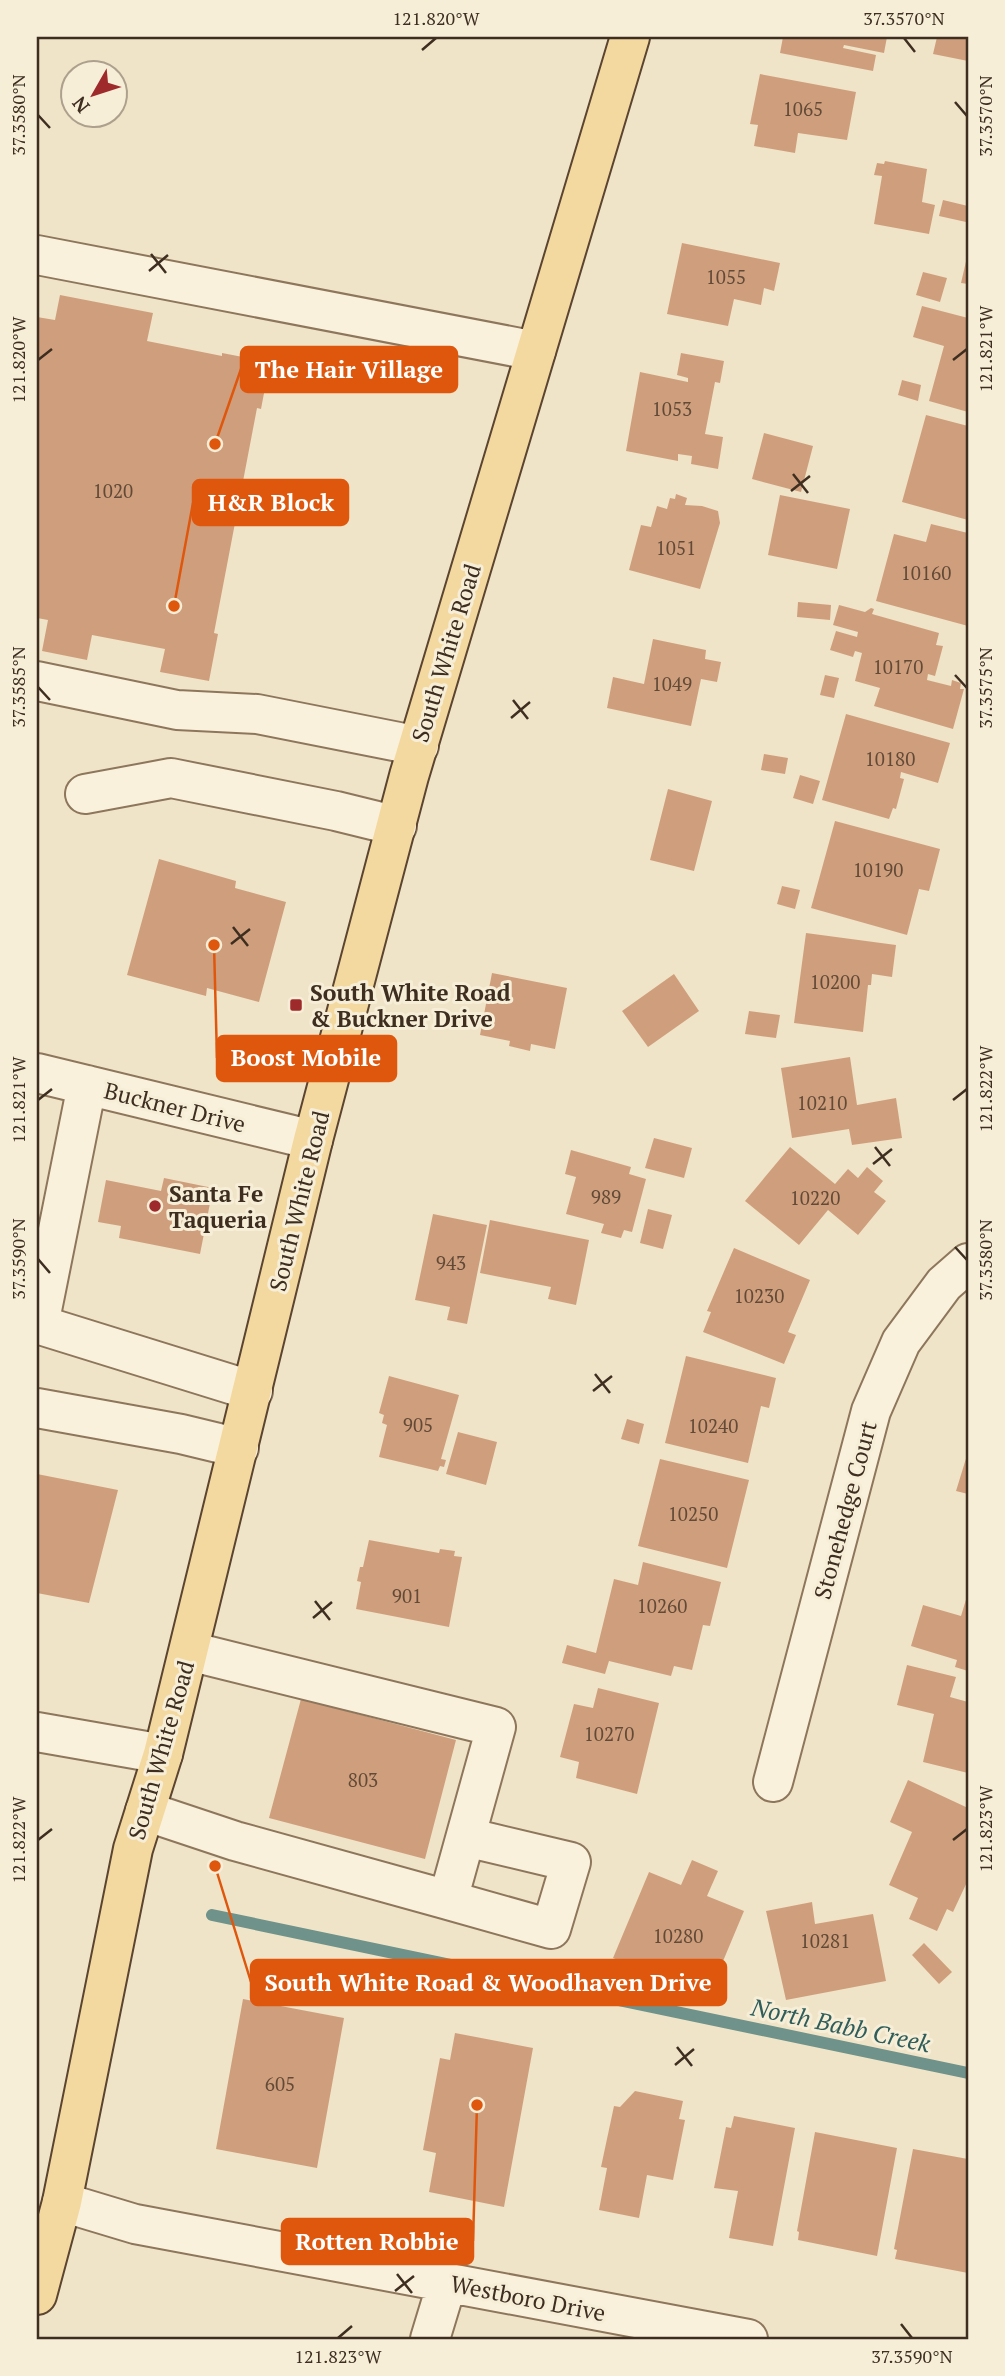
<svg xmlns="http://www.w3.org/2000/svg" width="1005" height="2376" font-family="'PT Serif',serif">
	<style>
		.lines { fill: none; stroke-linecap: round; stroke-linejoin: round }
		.stream { stroke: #6f938a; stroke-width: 12 }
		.building { fill: #cf9f7d }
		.minor-casing { stroke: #8d765c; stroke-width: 42 }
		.major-casing { stroke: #5b4430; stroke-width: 42 }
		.minor { stroke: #faf1dc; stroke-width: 38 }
		.major { stroke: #f3d9a0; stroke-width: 38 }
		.ticks { fill: none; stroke: #3d2e20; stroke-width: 2.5 }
		.poi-dot { fill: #9e2a2b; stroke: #f7eed8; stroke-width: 2.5 }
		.labels { text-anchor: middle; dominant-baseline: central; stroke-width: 6; stroke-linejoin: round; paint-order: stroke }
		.number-label { font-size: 19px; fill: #624a37 }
		.street-label { font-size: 23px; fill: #3d2e20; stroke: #f7eed8 }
		.poi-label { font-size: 23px; font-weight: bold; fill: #3d2e20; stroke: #f7eed8; text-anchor: start }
		.water-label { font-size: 24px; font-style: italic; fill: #2f5d5a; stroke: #f7eed8 }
		.leader { fill: none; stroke: #df570d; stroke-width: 2.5 }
		.callout-dot { fill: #df570d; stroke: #f7eed8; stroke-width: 2.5 }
		.callout { fill: #df570d; stroke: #df570d; stroke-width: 2.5 }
		.callout-label { font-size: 24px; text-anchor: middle; font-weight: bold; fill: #fff }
		.neatline { fill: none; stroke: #3d2e20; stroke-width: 2.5 }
		.ticks-label { font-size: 18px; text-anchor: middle; fill: #3d2e20 }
	</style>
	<rect width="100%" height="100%" fill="#f0e4c8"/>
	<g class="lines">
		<path class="stream" d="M 212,1915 L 968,2073"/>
	</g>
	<path class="building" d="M 783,37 L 887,37 L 884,53 L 844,45 L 843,48 L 876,55 L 873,71 L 780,53 Z
		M 937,37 L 968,37 L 968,61 L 933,54 Z
		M 760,74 L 856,92 L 847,140 L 798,133 L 795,153 L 754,146 L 758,125 L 750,124 Z
		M 885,161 L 927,169 L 922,202 L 935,205 L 929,234 L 874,224 L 882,176 L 874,175 L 877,163 L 884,164 Z
		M 943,200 L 968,206 L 966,222 L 939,216 Z
		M 682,243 L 780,263 L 774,291 L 764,288 L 761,305 L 734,299 L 728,326 L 667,314 Z
		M 967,257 L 968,257 L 968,284 L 961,283 Z
		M 923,272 L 947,278 L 940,302 L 916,295 Z
		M 60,295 L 153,313 L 147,341 L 222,356 L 222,353 L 270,362 L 261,409 L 257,408 L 214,633 L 218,634 L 209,681 L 160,672 L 165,649 L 92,635 L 87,660 L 42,651 L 48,620 L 37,618 L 37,317 L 55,320 Z
		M 922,306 L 968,318 L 968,412 L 929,401 L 944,346 L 913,337 Z
		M 681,353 L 724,361 L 720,383 L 715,382 L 705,434 L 723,437 L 718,469 L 691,464 L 692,456 L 678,454 L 678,461 L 626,451 L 640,372 L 688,382 L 688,378 L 677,375 Z
		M 902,380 L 921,385 L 918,401 L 898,395 Z
		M 926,415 L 968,426 L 968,520 L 902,502 Z
		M 764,433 L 813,446 L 801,492 L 752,479 Z
		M 676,494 L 687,498 L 685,505 L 702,506 L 718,511 L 720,523 L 700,589 L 629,570 L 641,525 L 651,527 L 657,506 L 667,509 L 670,498 L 675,499 Z
		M 780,495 L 850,509 L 837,569 L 768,555 Z
		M 931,524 L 968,533 L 968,626 L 876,601 L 894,534 L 926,542 Z
		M 798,602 L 831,605 L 830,620 L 797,617 Z
		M 839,605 L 865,612 L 871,608 L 874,609 L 872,614 L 939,633 L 936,645 L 943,646 L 935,676 L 928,674 L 927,680 L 951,686 L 952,680 L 961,683 L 960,689 L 964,689 L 953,729 L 874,706 L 880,688 L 855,681 L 862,653 L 855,651 L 853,657 L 830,650 L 836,631 L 857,637 L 858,632 L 833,625 Z
		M 653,639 L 706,650 L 705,659 L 721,662 L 717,682 L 701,679 L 691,726 L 607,708 L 613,677 L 644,684 Z
		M 825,675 L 839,678 L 834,698 L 820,695 Z
		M 846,714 L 950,743 L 938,783 L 901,772 L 900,778 L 904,779 L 896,809 L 893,808 L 889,819 L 822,800 Z
		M 764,754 L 788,758 L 785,774 L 761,770 Z
		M 800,775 L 820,781 L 813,804 L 793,798 Z
		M 668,789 L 712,801 L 694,871 L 650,860 Z
		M 835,821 L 940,849 L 929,891 L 919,889 L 907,935 L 811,908 Z
		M 159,859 L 236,881 L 235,888 L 286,902 L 259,1002 L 207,988 L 206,996 L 127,975 Z
		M 782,886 L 800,890 L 795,909 L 777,904 Z
		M 806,933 L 896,945 L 892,977 L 872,974 L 871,985 L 868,985 L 863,1032 L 794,1023 Z
		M 492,973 L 567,988 L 555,1049 L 531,1044 L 530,1051 L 509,1046 L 510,1041 L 480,1035 Z
		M 674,974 L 699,1011 L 648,1047 L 622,1011 Z
		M 749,1011 L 780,1015 L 776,1038 L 745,1034 Z
		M 850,1057 L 857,1105 L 896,1098 L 902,1138 L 852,1145 L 849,1129 L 792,1138 L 781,1068 Z
		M 654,1138 L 692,1148 L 684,1178 L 645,1168 Z
		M 790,1147 L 835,1184 L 848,1169 L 858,1178 L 867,1167 L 883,1181 L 874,1192 L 886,1201 L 858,1235 L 828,1210 L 799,1245 L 745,1201 Z
		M 571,1150 L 631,1167 L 629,1174 L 646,1179 L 632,1232 L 624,1230 L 621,1238 L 601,1233 L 604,1224 L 566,1214 L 576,1177 L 565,1174 Z
		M 164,1178 L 213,1188 L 200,1254 L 119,1238 L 121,1226 L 98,1222 L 106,1180 L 161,1191 Z
		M 648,1209 L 672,1215 L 663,1249 L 640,1243 Z
		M 433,1214 L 487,1225 L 467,1324 L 447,1320 L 450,1307 L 415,1300 Z
		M 490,1220 L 589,1240 L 576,1305 L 548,1299 L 551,1287 L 480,1273 Z
		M 734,1248 L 810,1280 L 788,1332 L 796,1335 L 784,1364 L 703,1332 L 711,1312 L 707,1311 Z
		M 686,1356 L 776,1378 L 769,1408 L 761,1406 L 748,1463 L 665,1443 Z
		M 389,1376 L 459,1395 L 441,1459 L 446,1460 L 444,1467 L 440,1466 L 438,1471 L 379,1457 L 387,1425 L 382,1423 L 384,1415 L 379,1413 Z
		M 627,1419 L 644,1424 L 639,1444 L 621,1439 Z
		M 458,1432 L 497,1442 L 486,1485 L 446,1474 Z
		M 968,1452 L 968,1494 L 956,1491 Z
		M 660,1459 L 749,1480 L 727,1568 L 638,1546 Z
		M 37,1474 L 118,1490 L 89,1603 L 37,1593 Z
		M 369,1540 L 439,1553 L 440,1549 L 455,1551 L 454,1556 L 462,1557 L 449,1627 L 356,1609 L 361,1582 L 357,1581 L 360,1567 L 363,1567 Z
		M 643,1562 L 721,1582 L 710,1626 L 703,1625 L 692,1670 L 674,1666 L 671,1676 L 609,1661 L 605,1674 L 562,1663 L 567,1645 L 596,1653 L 614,1579 L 638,1585 Z
		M 968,1593 L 968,1671 L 955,1667 L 957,1660 L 911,1646 L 923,1605 L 961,1616 Z
		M 907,1665 L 956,1677 L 950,1697 L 968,1702 L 968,1773 L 923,1762 L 934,1714 L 897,1705 Z
		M 598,1688 L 659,1703 L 637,1794 L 576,1778 L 579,1762 L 560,1757 L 574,1704 L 593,1708 Z
		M 301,1699 L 456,1740 L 425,1859 L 269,1818 Z
		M 908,1780 L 968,1808 L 968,1880 L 953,1912 L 947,1909 L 937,1931 L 909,1919 L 918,1898 L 889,1885 L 912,1832 L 890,1822 Z
		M 692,1860 L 718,1871 L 707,1896 L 744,1911 L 708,1997 L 613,1958 L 649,1872 L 681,1885 Z
		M 812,1902 L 815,1924 L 873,1914 L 886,1981 L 786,2000 L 766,1911 Z
		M 924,1943 L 952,1972 L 939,1984 L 912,1955 Z
		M 603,1959 L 619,1963 L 614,1986 L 598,1982 Z
		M 243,1999 L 344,2018 L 317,2168 L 216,2149 Z
		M 455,2033 L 533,2048 L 504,2207 L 429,2192 L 436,2153 L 423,2150 L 440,2058 L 450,2060 Z
		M 635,2091 L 683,2101 L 679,2119 L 685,2120 L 673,2180 L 647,2175 L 639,2218 L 599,2210 L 607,2168 L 601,2167 L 614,2106 L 620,2107 Z
		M 734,2116 L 795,2128 L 773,2246 L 729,2238 L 738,2191 L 714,2188 L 726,2127 L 731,2128 Z
		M 815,2132 L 897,2148 L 877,2256 L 798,2240 L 799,2232 L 797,2231 Z
		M 913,2149 L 968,2159 L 968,2273 L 895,2259 L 897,2250 L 894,2249 Z"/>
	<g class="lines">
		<g class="minor-casing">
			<path id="minor" d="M 37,255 L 536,351
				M 37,681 L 177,710 L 257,714 L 419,746
				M 85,794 L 171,778 L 336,811 L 397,826
				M 37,1073 L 313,1140
				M 37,1324 L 253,1391
				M 39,1325 L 87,1085
				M 37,1408 L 181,1434 L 239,1448
				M 37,1732 L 163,1754
				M 773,1782 L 871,1411 L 901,1342 L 944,1284 L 968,1263
				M 145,1811 L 235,1841 L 448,1900 L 496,1727 L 189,1651
				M 448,1900 L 551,1929 L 571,1862 L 466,1837
				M 62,2202 L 135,2224 L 748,2339
				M 430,2339 L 447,2283"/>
		</g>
		<g class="major-casing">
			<path id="major" d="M 37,2295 L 62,2202 L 133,1849 L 163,1754 L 313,1140 L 409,776 L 630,37"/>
		</g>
		<use href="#minor" class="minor"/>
		<use href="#major" class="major"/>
	</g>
	<path class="ticks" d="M 904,38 L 915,52M 422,50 L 436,38M 955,102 L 967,116M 38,115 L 50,128M 151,254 L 166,273M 149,271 L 168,255M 38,360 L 52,349M 953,360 L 967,349M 793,474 L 808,493M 791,491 L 810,476M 955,675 L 967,688M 38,687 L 50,700M 513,700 L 528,719M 511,718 L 530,702M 233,927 L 248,946M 231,944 L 250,929M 38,1100 L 52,1089M 953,1100 L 967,1089M 875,1147 L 890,1166M 873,1164 L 892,1149M 955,1247 L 967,1260M 38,1259 L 50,1273M 595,1374 L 610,1393M 593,1391 L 612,1376M 315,1601 L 330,1620M 313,1618 L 332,1602M 38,1840 L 52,1829M 953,1840 L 967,1829M 677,2047 L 692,2066M 675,2065 L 694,2049M 397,2274 L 412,2293M 395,2291 L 414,2276M 901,2324 L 912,2338M 338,2338 L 352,2326"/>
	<g class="poi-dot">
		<rect x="289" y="998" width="14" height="14" rx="3.5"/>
		<circle cx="155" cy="1206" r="7"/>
	</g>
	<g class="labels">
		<g class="number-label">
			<text x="803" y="108">1065</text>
			<text x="726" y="276">1055</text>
			<text x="672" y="408">1053</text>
			<text x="113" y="490">1020</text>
			<text x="676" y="547">1051</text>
			<text x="926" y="572">10160</text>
			<text x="898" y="666">10170</text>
			<text x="672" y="683">1049</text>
			<text x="890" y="758">10180</text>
			<text x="878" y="869">10190</text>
			<text x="835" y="981">10200</text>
			<text x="822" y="1102">10210</text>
			<text x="606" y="1196">989</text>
			<text x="815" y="1197">10220</text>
			<text x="451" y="1262">943</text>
			<text x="759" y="1295">10230</text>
			<text x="418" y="1424">905</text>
			<text x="713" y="1425">10240</text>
			<text x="693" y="1513">10250</text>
			<text x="407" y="1595">901</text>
			<text x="662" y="1605">10260</text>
			<text x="609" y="1733">10270</text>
			<text x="363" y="1779">803</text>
			<text x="678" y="1935">10280</text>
			<text x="825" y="1940">10281</text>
			<text x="280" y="2083">605</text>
		</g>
		<g class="street-label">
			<text transform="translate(446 653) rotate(-73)">South White Road</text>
			<text transform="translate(175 1107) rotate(14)">Buckner Drive</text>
			<text transform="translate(299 1201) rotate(-76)">South White Road</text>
			<text transform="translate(845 1510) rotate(-75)">Stonehedge Court</text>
			<text transform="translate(161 1750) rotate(-74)">South White Road</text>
			<text transform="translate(528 2298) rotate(11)">Westboro Drive</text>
		</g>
		<g class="poi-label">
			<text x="310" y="992">South White Road<tspan x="310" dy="26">&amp; Buckner Drive</tspan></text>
			<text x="169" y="1193">Santa Fe<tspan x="169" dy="26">Taqueria</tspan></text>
		</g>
		<g class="water-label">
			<text transform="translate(841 2025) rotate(12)">North Babb Creek</text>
		</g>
	</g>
	<path class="leader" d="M215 444L241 369M174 606L193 503M214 945L217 1058M215 1866L251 1982M477 2105L473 2241"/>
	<g class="callout-dot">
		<circle cx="215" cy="444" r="7"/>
		<circle cx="174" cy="606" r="7"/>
		<circle cx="214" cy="945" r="7"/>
		<circle cx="215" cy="1866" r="7"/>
		<circle cx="477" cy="2105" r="7"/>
	</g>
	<g class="callout">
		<rect x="241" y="347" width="216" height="45" rx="7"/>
		<rect x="193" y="480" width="155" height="45" rx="7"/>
		<rect x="217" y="1036" width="179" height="45" rx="7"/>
		<rect x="251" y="1960" width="475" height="45" rx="7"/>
		<rect x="282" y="2219" width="191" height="45" rx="7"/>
	</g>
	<g class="callout-label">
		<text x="349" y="378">The Hair Village</text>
		<text x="271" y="511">H&amp;R Block</text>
		<text x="306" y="1066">Boost Mobile</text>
		<text x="488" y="1991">South White Road &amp; Woodhaven Drive</text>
		<text x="377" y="2250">Rotten Robbie</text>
	</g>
	<rect width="1005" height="2376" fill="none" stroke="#f7eed8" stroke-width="77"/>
	<g transform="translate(94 94) rotate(231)"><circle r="33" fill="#f7eed8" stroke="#ada18e" stroke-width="2"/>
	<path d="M0-5L12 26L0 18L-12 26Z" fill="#9e2a2b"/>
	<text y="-10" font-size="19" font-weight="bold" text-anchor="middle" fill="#3d2e20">N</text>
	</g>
	<rect x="38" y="38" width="929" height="2300" class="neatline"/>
	<g class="ticks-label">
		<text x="436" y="25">121.820°W</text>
		<text x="904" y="25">37.3570°N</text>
		<text transform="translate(19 115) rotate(-90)" y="6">37.3580°N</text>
		<text transform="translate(986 116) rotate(-90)" y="6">37.3570°N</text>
		<text transform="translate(986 349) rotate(-90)" y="6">121.821°W</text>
		<text transform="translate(19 360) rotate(-90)" y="6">121.820°W</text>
		<text transform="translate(19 687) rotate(-90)" y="6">37.3585°N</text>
		<text transform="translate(986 688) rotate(-90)" y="6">37.3575°N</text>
		<text transform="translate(986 1089) rotate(-90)" y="6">121.822°W</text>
		<text transform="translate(19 1100) rotate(-90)" y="6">121.821°W</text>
		<text transform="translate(19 1259) rotate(-90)" y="6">37.3590°N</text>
		<text transform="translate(986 1260) rotate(-90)" y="6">37.3580°N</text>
		<text transform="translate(986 1829) rotate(-90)" y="6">121.823°W</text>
		<text transform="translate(19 1840) rotate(-90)" y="6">121.822°W</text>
		<text x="338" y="2363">121.823°W</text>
		<text x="912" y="2363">37.3590°N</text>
	</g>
</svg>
